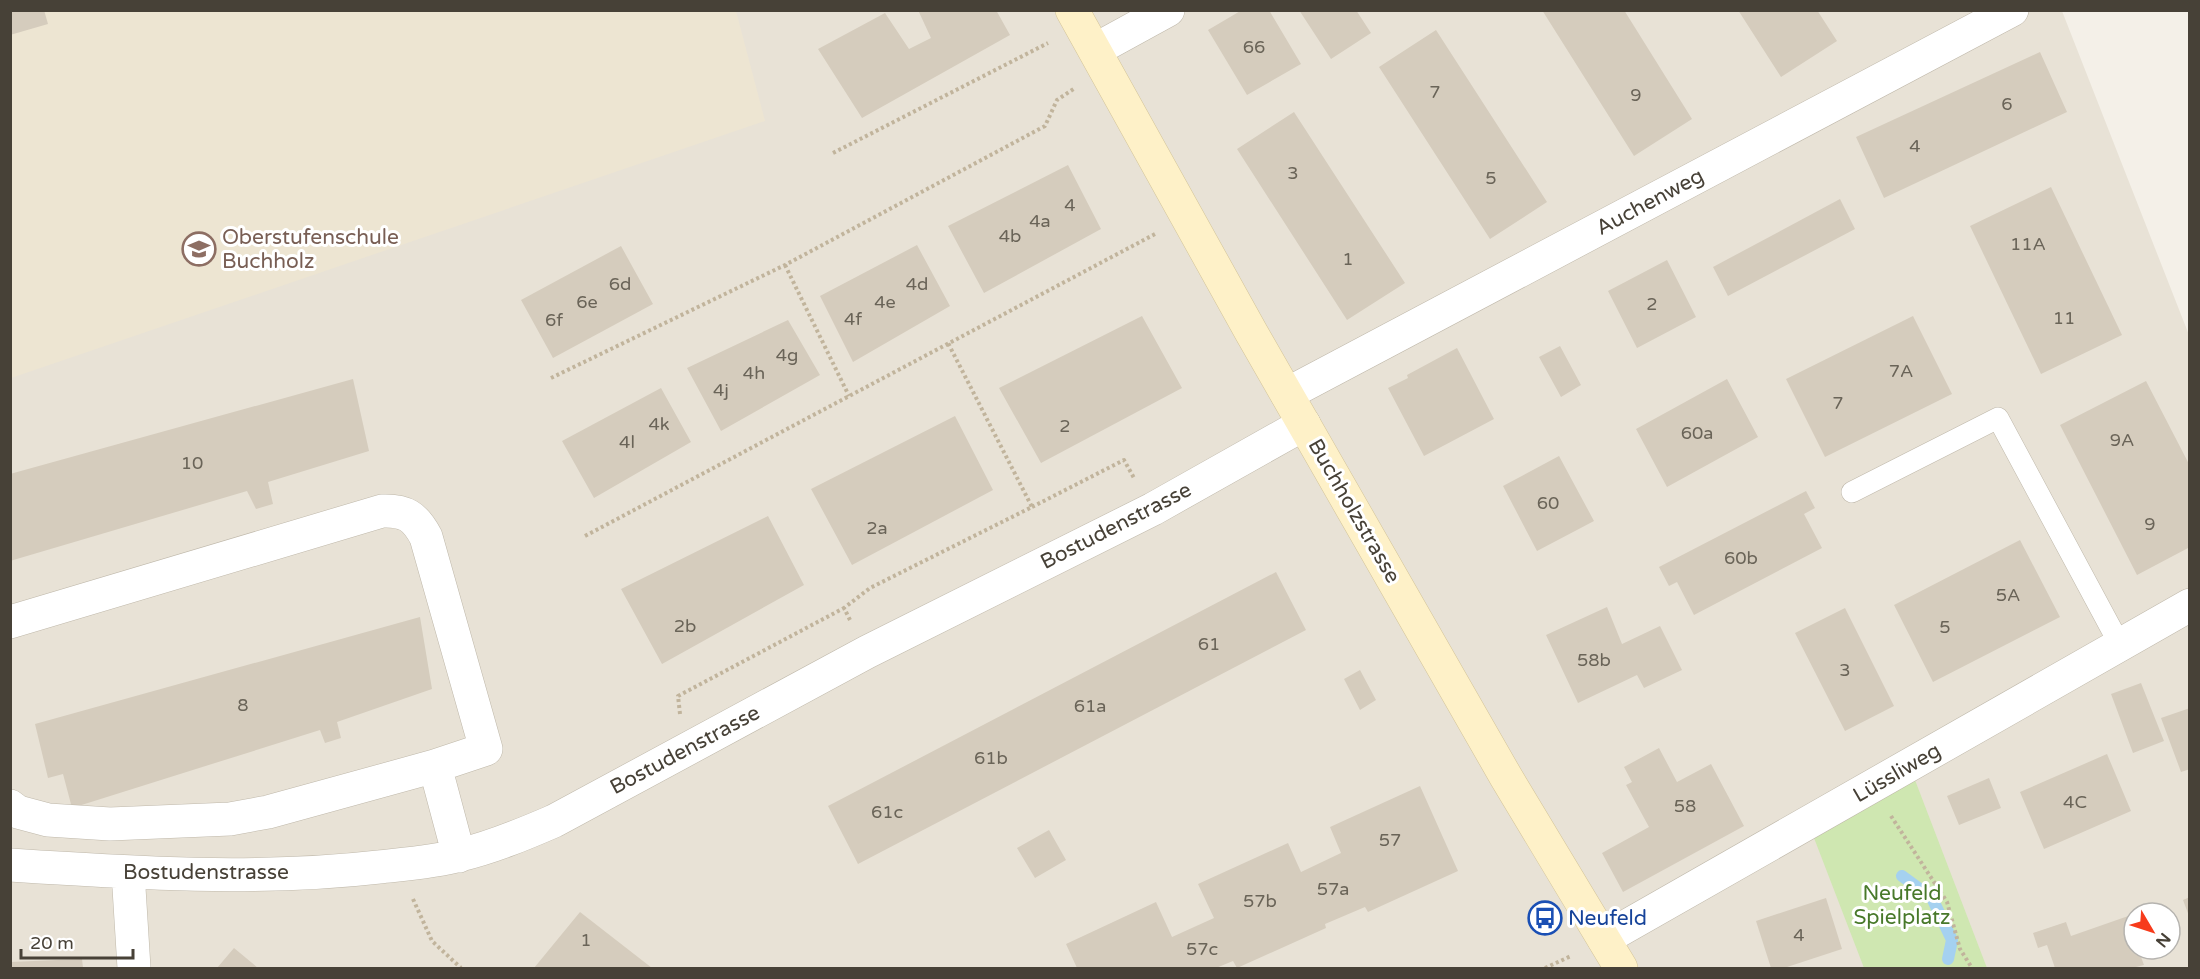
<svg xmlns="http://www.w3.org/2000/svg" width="2200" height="979" font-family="'Varela Round',sans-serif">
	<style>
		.residential { fill: #e8e2d6; fill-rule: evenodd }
		.education { fill: #ede5d2 }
		.green { fill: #cfe7b1 }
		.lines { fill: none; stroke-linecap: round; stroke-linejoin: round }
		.stream { stroke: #a5d1f0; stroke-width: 12 }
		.building { fill: #d5ccbd }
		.lane-casing { stroke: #bfb8aa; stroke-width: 22 }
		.street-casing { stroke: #bfb8aa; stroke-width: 34 }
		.secondary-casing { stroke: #d3c498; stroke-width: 34 }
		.path { stroke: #c1b49c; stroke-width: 4; stroke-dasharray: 3 3; stroke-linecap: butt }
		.lane { stroke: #fff; stroke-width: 21 }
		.street { stroke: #fff; stroke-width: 33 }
		.secondary { stroke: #fef1c8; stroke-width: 33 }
		.labels { text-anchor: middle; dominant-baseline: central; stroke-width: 6; stroke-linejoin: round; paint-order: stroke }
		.number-label { font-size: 18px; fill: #6a6458 }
		.street-label { font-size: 21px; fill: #474137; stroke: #fff }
		.education-label { font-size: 21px; fill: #785e54; stroke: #fff; text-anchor: start }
		.park-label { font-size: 21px; fill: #48792a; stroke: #fff }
		.transit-label { font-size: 21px; fill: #164399; stroke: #fff; text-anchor: start }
	</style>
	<rect width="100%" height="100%" fill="#f4f0e8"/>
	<path class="residential" d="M 10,11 L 2062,11 L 2189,335 L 2189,968 L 11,968 ZM 2134,913 L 2170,913 L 2170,949 L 2134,949 Z"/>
	<path class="education" d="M 10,11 L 736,11 L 765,121 L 11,378 Z"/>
	<path class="green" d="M 1915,780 L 1987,968 L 1864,968 L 1814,838 Z"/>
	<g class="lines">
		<path class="stream" d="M 1902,876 L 1932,898 L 1952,940 L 1948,959"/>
	</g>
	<path class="building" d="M 10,10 L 44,10 L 48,24 L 10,35 Z
		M 918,10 L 996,10 L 1010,35 L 862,118 L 818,49 L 885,13 L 909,49 L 931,38 Z
		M 1242,10 L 1269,10 L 1301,64 L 1247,95 L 1208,30 Z
		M 1299,10 L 1356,10 L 1371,33 L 1331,59 Z
		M 1542,10 L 1624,10 L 1692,119 L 1634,156 Z
		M 1738,10 L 1817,10 L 1837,41 L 1781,77 Z
		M 1436,30 L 1547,202 L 1490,239 L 1379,67 Z
		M 2040,52 L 2067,112 L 1884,198 L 1856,137 Z
		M 1294,112 L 1405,283 L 1347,320 L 1237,149 Z
		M 1068,165 L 1101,229 L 984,293 L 948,226 Z
		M 2051,187 L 2122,335 L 2041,374 L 1970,226 Z
		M 1840,199 L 1855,229 L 1728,296 L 1713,267 Z
		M 917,245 L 950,306 L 853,362 L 820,296 Z
		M 621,246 L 653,304 L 553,358 L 521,300 Z
		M 1667,260 L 1696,317 L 1637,348 L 1608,291 Z
		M 1142,316 L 1182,388 L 1041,463 L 999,388 Z
		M 1913,316 L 1952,394 L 1825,457 L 1786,379 Z
		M 788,320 L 820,375 L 721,431 L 687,368 Z
		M 1560,346 L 1581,385 L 1561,397 L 1539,357 Z
		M 1457,348 L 1494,419 L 1424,456 L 1388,388 L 1408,378 L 1407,375 Z
		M 353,379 L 369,451 L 268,482 L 273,504 L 256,509 L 247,491 L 10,561 L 10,474 Z
		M 1727,379 L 1758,437 L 1667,487 L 1636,429 Z
		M 2146,381 L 2190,466 L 2190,547 L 2137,575 L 2060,425 Z
		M 661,388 L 691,442 L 594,498 L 562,441 Z
		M 955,416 L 993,490 L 852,565 L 811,489 Z
		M 1559,456 L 1594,521 L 1537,551 L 1503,486 Z
		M 1806,491 L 1815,508 L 1804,514 L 1822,548 L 1694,615 L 1677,582 L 1669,586 L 1659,567 Z
		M 768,516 L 804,585 L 662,664 L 621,589 Z
		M 2020,540 L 2060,617 L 1933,682 L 1894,605 Z
		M 1276,572 L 1306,630 L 858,864 L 828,806 Z
		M 1607,607 L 1622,644 L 1660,626 L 1682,670 L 1644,688 L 1637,675 L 1578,703 L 1546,635 Z
		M 1845,608 L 1894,706 L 1845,731 L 1795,633 Z
		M 420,617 L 432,689 L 337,722 L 341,738 L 325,743 L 320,730 L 72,808 L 63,774 L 48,778 L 35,724 Z
		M 1360,670 L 1376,700 L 1360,710 L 1344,679 Z
		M 2141,683 L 2164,741 L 2133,753 L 2111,694 Z
		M 2190,708 L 2190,769 L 2181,772 L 2161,718 Z
		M 1659,748 L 1677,782 L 1711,764 L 1744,826 L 1623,892 L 1602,853 L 1649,827 L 1626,785 L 1632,782 L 1624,767 Z
		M 2107,754 L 2131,811 L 2044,849 L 2020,792 Z
		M 1989,778 L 2001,808 L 1959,825 L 1947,796 Z
		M 1420,786 L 1458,871 L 1368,912 L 1365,907 L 1325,924 L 1326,928 L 1237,968 L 1233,961 L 1216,968 L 1077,968 L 1066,944 L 1156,902 L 1172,937 L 1214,918 L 1198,884 L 1288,843 L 1301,872 L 1341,853 L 1330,827 Z
		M 1049,830 L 1066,860 L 1035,878 L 1017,848 Z
		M 2190,897 L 2190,916 L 2189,916 L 2183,900 Z
		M 1826,898 L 1842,949 L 1784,968 L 1771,968 L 1756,921 Z
		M 580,912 L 652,968 L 534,968 Z
		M 2134,914 L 2134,949 L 2138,949 L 2144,965 L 2132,968 L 2055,968 L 2047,945 L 2038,948 L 2033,933 L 2066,922 L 2071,936 Z
		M 234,948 L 258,968 L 217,968 Z
		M 82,959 L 83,968 L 10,968 L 10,962 Z"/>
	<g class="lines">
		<g class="lane-casing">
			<path id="lane" d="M 1852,492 L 1998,418 L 2120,645"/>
		</g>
		<g class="street-casing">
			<path id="street" d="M 1095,50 L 1168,10
				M 1287,394 L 2012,10
				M 10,622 L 382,511 C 405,510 415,516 426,537 L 486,749 L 435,766 L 268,812 L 230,819 L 110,824 L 48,820 L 18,812 L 10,806
				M 435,766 L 459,856
				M 10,865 C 133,873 257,881 379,867 C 406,864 434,862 460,855 C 493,847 524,834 554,821 L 867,652 L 1153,509 L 1304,424
				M 128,872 L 134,968
				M 1604,939 L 2190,605"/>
		</g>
		<g class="secondary-casing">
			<path id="secondary" d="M 1072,10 L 1251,332 L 1506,777 L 1621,968"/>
		</g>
		<path class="path" d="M 833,153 L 1048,43
			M 785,265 L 849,396
			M 551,378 L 785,265 L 1045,126 L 1057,100 L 1075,88
			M 1032,507 L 1124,460 L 1134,478
			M 585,536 L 1157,233
			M 850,620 L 844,608 L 870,588 L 1032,507 L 948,343
			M 680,714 L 678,696 L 844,608
			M 1891,816 L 1947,902 L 1960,949 L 1972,968
			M 413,899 L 432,941 L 461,968
			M 1545,968 L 1571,956"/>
		<use href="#lane" class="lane"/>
		<use href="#street" class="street"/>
		<use href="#secondary" class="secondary"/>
	</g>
	<defs>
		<g id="school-ring" transform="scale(1.725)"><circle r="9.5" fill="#fff" stroke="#8d6e63" stroke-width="1.5"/><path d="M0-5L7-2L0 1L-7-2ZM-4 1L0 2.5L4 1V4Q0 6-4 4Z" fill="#8d6e63"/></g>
		<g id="bus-ring" transform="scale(1.725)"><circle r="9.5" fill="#fff" stroke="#1a4fb4" stroke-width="1.5"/><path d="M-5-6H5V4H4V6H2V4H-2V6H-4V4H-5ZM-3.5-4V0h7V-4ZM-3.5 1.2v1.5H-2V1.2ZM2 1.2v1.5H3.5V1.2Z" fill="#1a4fb4"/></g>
	</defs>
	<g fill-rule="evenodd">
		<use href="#school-ring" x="199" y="249"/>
		<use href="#bus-ring" x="1545" y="918"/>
	</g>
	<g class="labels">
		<g class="number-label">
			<text x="1254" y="47">66</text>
			<text x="1435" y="92">7</text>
			<text x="1636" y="95">9</text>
			<text x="2007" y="104">6</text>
			<text x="1915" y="146">4</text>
			<text x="1293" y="173">3</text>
			<text x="1491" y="178">5</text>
			<text x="1070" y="205">4</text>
			<text x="1040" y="221">4a</text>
			<text x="1010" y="236">4b</text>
			<text x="2028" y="244">11A</text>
			<text x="1348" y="259">1</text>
			<text x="620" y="284">6d</text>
			<text x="917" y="284">4d</text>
			<text x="587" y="302">6e</text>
			<text x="885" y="302">4e</text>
			<text x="1652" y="304">2</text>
			<text x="2064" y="318">11</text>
			<text x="853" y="319">4f</text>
			<text x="554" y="320">6f</text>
			<text x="787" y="355">4g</text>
			<text x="1901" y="371">7A</text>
			<text x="754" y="373">4h</text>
			<text x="721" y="390">4j</text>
			<text x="1838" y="403">7</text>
			<text x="659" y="424">4k</text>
			<text x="1065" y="426">2</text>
			<text x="1697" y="433">60a</text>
			<text x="2122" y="440">9A</text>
			<text x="627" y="442">4l</text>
			<text x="192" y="463">10</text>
			<text x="1548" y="503">60</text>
			<text x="2150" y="524">9</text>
			<text x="877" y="528">2a</text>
			<text x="1741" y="558">60b</text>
			<text x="2008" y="595">5A</text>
			<text x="685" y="626">2b</text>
			<text x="1945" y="627">5</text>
			<text x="1209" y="644">61</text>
			<text x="1594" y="660">58b</text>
			<text x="1845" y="670">3</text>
			<text x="243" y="705">8</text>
			<text x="1090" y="706">61a</text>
			<text x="991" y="758">61b</text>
			<text x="2075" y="802">4C</text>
			<text x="1685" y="806">58</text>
			<text x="887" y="812">61c</text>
			<text x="1390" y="840">57</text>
			<text x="1333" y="889">57a</text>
			<text x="1260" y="901">57b</text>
			<text x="1799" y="935">4</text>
			<text x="586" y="940">1</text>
			<text x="1202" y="949">57c</text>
		</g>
		<g class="street-label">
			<text transform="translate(1650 202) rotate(-28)">Auchenweg</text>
			<text transform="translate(1354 511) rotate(60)">Buchholzstrasse</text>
			<text transform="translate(1116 526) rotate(-27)">Bostudenstrasse</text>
			<text transform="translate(685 750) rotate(-28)">Bostudenstrasse</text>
			<text transform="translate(1897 773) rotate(-30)">Lüssliweg</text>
			<text x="206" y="872">Bostudenstrasse</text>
		</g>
		<g class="education-label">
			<text x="222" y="237">Oberstufenschule<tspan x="222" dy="24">Buchholz</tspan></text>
		</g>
		<g class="park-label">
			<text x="1902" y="893">Neufeld<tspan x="1902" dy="24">Spielplatz</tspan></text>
		</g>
		<g class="transit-label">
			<text x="1568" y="918">Neufeld</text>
		</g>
	</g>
	<rect width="2200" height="979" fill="none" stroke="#474137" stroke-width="24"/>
	<g transform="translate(2152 931) rotate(129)"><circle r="28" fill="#ffffff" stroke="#b5b3af" stroke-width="1.5"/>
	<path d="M0-4.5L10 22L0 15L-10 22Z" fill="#f73b1b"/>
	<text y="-9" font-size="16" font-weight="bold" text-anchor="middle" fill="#474137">N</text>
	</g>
	<path d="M21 949v9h112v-9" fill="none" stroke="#474137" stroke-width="3"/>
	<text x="30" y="949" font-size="18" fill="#474137" stroke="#ffffff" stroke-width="4.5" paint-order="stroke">20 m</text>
</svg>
